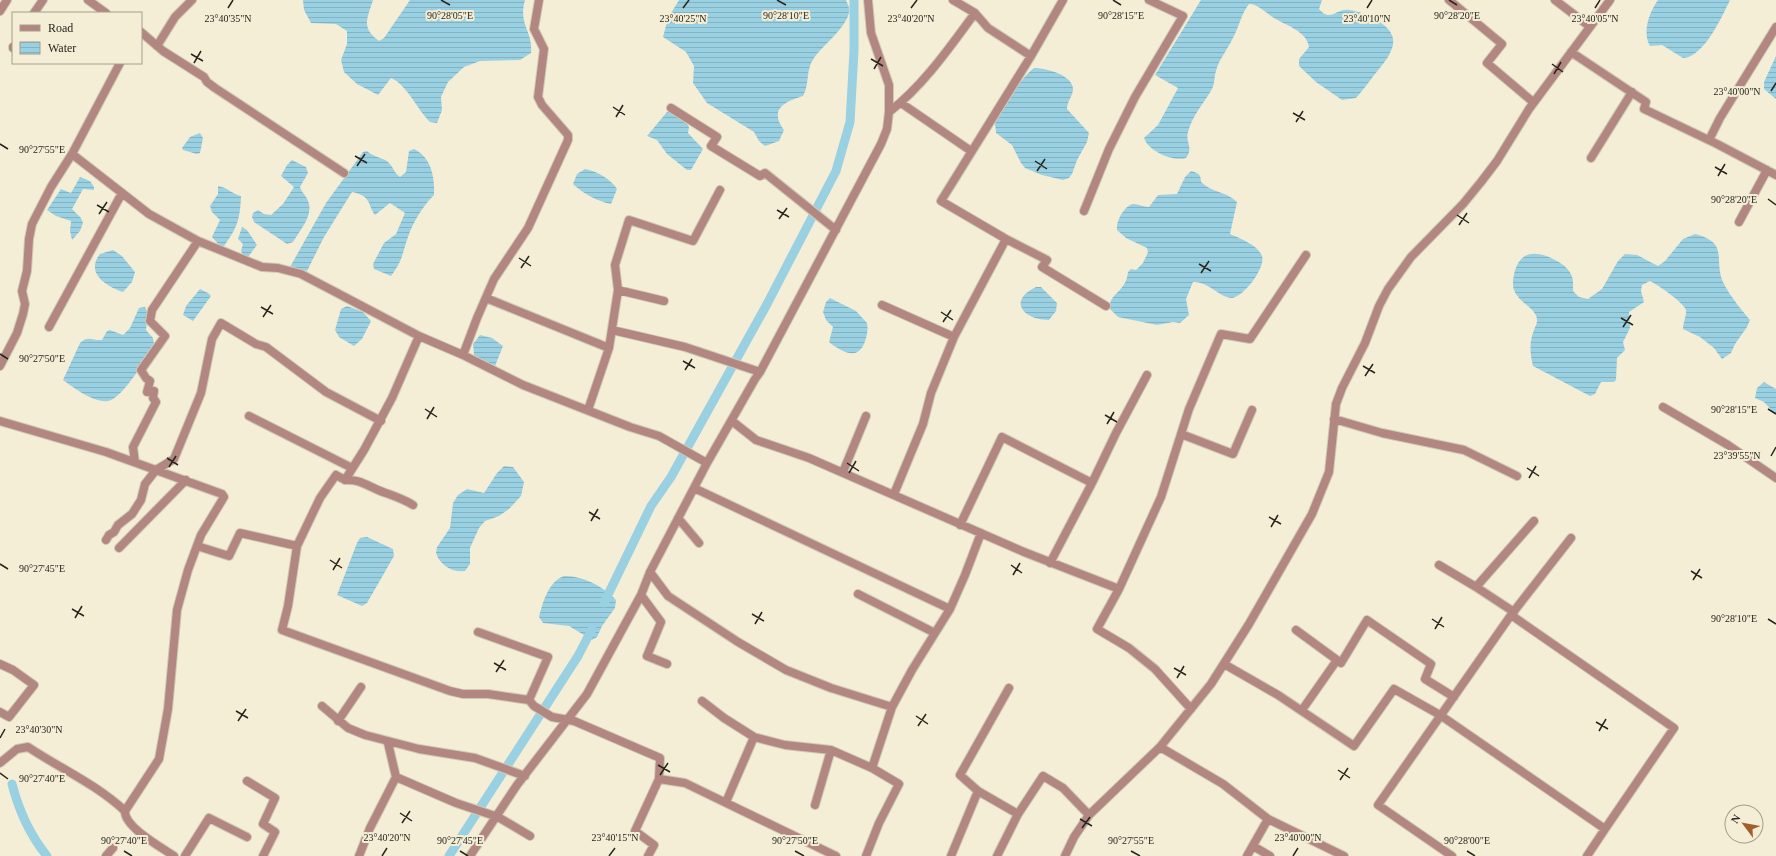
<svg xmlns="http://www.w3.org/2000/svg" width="1776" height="856" font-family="Georgia,serif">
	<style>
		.water { fill: url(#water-rules) }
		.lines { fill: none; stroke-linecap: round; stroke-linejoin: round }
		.canal { stroke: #99d0e2; stroke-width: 9 }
		.street-casing { stroke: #d0cab5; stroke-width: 10 }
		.street { stroke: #b38781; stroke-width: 8 }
		.ticks { fill: none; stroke: #27251c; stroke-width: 1.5 }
		.ticks-label { font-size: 10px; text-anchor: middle; fill: #27251c; stroke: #f5eed7; stroke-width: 4; stroke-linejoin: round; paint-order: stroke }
	</style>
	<defs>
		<pattern id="water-rules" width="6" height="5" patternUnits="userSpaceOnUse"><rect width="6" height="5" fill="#99d0e2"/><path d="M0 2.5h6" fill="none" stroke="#84b2c1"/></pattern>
	</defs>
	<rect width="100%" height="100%" fill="#f5eed7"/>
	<path class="water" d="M 303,0 L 373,0 C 367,19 361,28 379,41 L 384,38 L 410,0 L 525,0 C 518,26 533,30 531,53 L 520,60 L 480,61 L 464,67 L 448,82 L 441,97 L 442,110 L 437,123 L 430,122 C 417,109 407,85 391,78 L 378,95 L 357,84 L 344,72 L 341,60 L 347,44 L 347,31 L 336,24 L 311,23 L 304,10 Z
		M 679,0 L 846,0 C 847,3 849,6 849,9 C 851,24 822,46 814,58 C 805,71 810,84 803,96 C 784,102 769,109 784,130 L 779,141 L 765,146 L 759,141 L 754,132 L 707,103 L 693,83 L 694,66 L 686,52 L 663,37 L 668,18 Z
		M 1201,0 L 1322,0 L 1319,9 C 1331,23 1336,8 1349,10 C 1359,11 1369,16 1378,21 C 1405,37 1391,55 1375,74 C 1369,82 1363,90 1356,98 L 1342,100 L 1316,82 L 1299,66 L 1299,59 L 1309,47 C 1307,31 1285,25 1274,18 C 1266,13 1258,4 1249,4 C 1241,14 1239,27 1233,38 C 1228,49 1219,59 1216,71 C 1214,76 1215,84 1212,89 C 1204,103 1192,116 1188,132 C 1185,143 1194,147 1186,158 C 1173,162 1148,151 1144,138 L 1158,125 L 1178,88 L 1155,75 Z
		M 1658,0 L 1730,0 C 1722,17 1703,58 1683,58 L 1662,45 L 1650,46 C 1642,32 1649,13 1658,0 Z
		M 1776,56 L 1776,99 L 1764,89 L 1764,82 Z
		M 1034,68 C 1046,68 1074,75 1073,90 C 1072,97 1067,102 1067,109 L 1089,133 L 1087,142 L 1077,160 L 1072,174 L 1069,178 L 1063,180 L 1042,175 L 1025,168 L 1021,163 L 1012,145 L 996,133 C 996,130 995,126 995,123 C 998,110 1023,76 1034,68 Z
		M 667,112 C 676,113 685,119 689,127 L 688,133 L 703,149 L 691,170 L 687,170 L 667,154 L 657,140 L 647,136 Z
		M 200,133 L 203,138 L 200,153 L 197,154 L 183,150 L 182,148 L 190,137 Z
		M 414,149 C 431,157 435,177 434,195 C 423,206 413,222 408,237 C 402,254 403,260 391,276 L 374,269 L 373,264 L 384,243 L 396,234 L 405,213 L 390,203 L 375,215 C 367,204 372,196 352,192 L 324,237 L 307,271 L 290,267 L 326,203 L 363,152 L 367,151 C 373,157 382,157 388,162 C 393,166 394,173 400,177 L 406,172 L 409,151 Z
		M 292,160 L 306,167 L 308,173 L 300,187 C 302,193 306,195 308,201 C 314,215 300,230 293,242 L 287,244 L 254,222 L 252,217 L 253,213 L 258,210 L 264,214 L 271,215 L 283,204 L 294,187 L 281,176 L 287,165 Z
		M 585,169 C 596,171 611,179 617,189 L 611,204 C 599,202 582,193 573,184 L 577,174 Z
		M 1191,171 C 1198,173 1201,174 1201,182 C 1212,193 1226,191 1237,202 L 1230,234 C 1239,238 1258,245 1262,256 C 1266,267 1244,297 1232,298 C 1220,298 1208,281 1193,282 L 1186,299 L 1189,315 L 1180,323 L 1173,322 L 1157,325 L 1118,317 L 1110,309 C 1108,293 1126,293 1128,272 L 1131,269 L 1136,270 L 1143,263 L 1148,252 L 1147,248 L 1126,238 L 1117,230 C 1116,221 1124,206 1133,204 C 1139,204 1143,207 1149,207 L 1158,195 L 1177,194 L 1185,177 Z
		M 80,177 L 90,181 L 94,187 L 94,190 L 83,189 L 72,209 L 81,218 L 83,223 L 80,231 L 72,240 L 70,231 L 71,221 L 56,216 L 47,210 L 61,189 L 71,193 Z
		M 218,186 C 227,187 232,194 241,196 C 240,218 238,227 224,246 L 220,246 L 212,237 L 220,220 L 212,212 L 210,206 L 218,194 Z
		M 242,227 L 247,230 L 257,245 L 248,257 L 243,255 L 241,251 L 243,244 L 238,239 Z
		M 1695,234 C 1730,243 1713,259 1723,282 C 1730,296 1740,308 1750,320 L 1747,327 L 1735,344 L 1731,353 L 1722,359 L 1714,348 L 1700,337 L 1683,329 C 1683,323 1687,314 1686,310 C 1683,302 1658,285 1650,281 L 1642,285 L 1641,291 L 1644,302 L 1629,312 L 1630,328 L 1623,342 L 1625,350 L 1617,358 L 1616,380 L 1614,382 L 1601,382 L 1595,394 L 1590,396 L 1533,366 C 1530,354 1529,342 1534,330 C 1535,327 1537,324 1537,321 C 1538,306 1511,302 1513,281 C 1516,254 1531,247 1555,260 C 1559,262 1566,266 1569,271 C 1574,277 1573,285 1573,291 L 1579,297 L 1588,299 L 1602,289 L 1618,261 L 1625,254 L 1637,255 L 1658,266 L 1665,261 L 1683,239 Z
		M 113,250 L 122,256 L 135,272 L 132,282 L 123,292 C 106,286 85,273 100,254 Z
		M 1036,287 L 1041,287 L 1057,303 L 1056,311 L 1049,320 C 1022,320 1008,300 1036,287 Z
		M 200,289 L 208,293 L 211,296 L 193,321 L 183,315 L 186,306 Z
		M 830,298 L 856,311 L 867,323 C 869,331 865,351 855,353 C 847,355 835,347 829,342 L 833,327 L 826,320 L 823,312 L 826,302 Z
		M 347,306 L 363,312 L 371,321 L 362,339 L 354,346 L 339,337 L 335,330 L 341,309 Z
		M 145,307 L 148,313 L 146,330 L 153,338 L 154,344 C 148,357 121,400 108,401 C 94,403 74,388 63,380 L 80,343 C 88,335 93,341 102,340 L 107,331 L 110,330 L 123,335 L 130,328 L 139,308 Z
		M 480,335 L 492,338 L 503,346 L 495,366 L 479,359 L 474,355 L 473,344 Z
		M 1764,382 L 1776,389 L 1776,415 L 1764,402 L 1755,398 L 1757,388 Z
		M 504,466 L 513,467 L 524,482 L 521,496 L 509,509 L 499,516 L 485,521 L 479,528 L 470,548 L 470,564 L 465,571 C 452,573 440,565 436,553 L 437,547 L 450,528 L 453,503 L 458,495 L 467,489 L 484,493 L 497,473 Z
		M 367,537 L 393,549 L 394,556 L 367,603 L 362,606 L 337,595 L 357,543 L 360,538 Z
		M 564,576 C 581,575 605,587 616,600 L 615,608 L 602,626 L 597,637 L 592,640 L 569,626 L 543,623 L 539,617 C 543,602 548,582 564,576 Z"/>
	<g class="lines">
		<path class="canal" d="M 604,603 L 651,506 L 671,477 L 766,306 L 836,171 L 850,122 L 854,51 L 854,0
			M 12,784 C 19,811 29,834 47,856
			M 449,856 L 578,656 L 592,629"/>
		<g class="street-casing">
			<path id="street" d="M 88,0 L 106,13
				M 953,0 L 975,13 L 988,28 L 1031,56
				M 1449,0 L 1502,44 L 1487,63 L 1533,102
				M 1555,0 L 1589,26
				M 0,11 L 7,0
				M 34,13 L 43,0
				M 141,32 L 163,51 L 204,77 L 207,82 L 215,88 L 344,173
				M 157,46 L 175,17 L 192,0
				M 13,48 L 13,47
				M 1571,52 L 1646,102 L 1644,109 L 1717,144 L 1776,175
				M 901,103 L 971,151
				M 671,108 L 717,137 L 711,146 L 760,176 L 765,173 L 836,230
				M 889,112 C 923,86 950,47 975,13
				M 1709,140 L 1720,118 L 1776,27
				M 72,154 L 149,214 L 198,241 L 262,267 L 278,268 L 301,274 L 419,336 L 463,355 L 523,385 L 630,427 L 659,436 L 707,463
				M 1591,158 L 1632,92
				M 1084,211 L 1109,149 L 1135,97 L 1183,16 L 1149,0
				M 1739,222 L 1767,170
				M 1006,239 L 1047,260 L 1042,267 L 1106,306
				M 618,290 L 664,301
				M 486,298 L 609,348
				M 882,305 L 954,337 L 931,393 L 923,424 L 894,494
				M 49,327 L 122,193
				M 612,330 L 685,347 L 760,372
				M 954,337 L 1006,239 L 941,201 L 1031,56 L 1063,0
				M 463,355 L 477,318 L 494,279 L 528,228 L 568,140 L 568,135 L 542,105 L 538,97 L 544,49 L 534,29 L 539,0
				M 0,366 L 17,333 L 23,314 L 25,304 L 22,291 L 27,271 L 29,239 L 32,224 L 51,187 L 72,154 L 120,63
				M 1663,407 L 1728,445 L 1776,478
				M 588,410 L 609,348 L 618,290 L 615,265 L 629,220 L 693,241 L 720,190
				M 249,416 L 352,468
				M 1334,419 L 1382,433 L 1464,450 L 1517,476
				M 0,421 L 106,452 L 222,494 L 224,497 L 201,535 L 188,570 L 177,610 L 168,709 L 159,759 L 125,811 C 124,827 161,847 174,856
				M 732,421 L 756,440 L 809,458 L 1024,552 L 1119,589 L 1097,629 L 1129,648 L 1155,669 L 1191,709
				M 1181,434 L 1233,454 L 1252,410
				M 135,462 L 133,447 L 156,402 L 153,398 L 154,391 L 147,392 L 150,381 L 146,378 L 141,370 L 165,336 L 150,321 L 152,310 L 198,241
				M 843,472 L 866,416
				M 345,480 C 359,479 366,485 378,490 C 390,495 402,498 413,505
				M 1092,483 L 1116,433 L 1147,375
				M 694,488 L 950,609
				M 678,518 L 699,543
				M 960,525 L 1002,437 L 1092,483 L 1050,563
				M 106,540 L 109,535 L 114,532 L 118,525 L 132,514 L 141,500 L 145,484 L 156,470 L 174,459 L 201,393 L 212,339 L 221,323 L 256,344 L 266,347 L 326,392 L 381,421
				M 197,546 L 229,556 L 240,533 L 297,546 L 320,498 L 336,475 L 345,480 L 364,450 L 392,398 L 419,336
				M 297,546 L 288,606 L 282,630 L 450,691 L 463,694 L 488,694 L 529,700
				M 119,548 L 186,480
				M 1439,565 L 1476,587
				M 650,572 L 668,596 L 738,642 L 786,670 L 831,688 L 892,707
				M 1119,589 L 1161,497 L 1189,409 L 1221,334 L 1250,339 L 1306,255
				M 858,594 L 935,633
				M 641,595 L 661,622 L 647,656 L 667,664
				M 1514,612 L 1476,587 L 1534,521
				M 1511,615 L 1571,538
				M 1296,630 L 1337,660
				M 478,632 L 548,657 L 529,700 L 534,706 L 552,717 L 574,721 L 660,758 L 659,779 L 635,831 L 654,845 L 648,856
				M 0,664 L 13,670 L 34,685 L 9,717 L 0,712
				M 1224,664 L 1278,695 L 1354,746 L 1394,689 L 1440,715 L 1605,829 L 1674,728 L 1511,615 L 1378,805 L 1452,856
				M 1009,688 L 960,775 L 978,791 L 1018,814
				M 702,701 L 724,718 L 754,737 L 785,745 L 831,750 L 872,768
				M 322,706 L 348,728 L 365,735 L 419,749 L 475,758 L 525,776
				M 1302,710 L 1337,660 L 1341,663 L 1367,620 L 1431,664 L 1425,679 L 1454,697
				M 338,721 L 361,687
				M 1160,747 L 1223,784 L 1268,819
				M 0,763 L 17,749 L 28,747 C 61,769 96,784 125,811
				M 396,777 L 456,803 L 498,817 L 530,836
				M 659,779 L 685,783 L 836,856
				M 247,781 L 275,798 L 263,824 L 275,832 L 263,856
				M 726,802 L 754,737
				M 815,805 L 831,750
				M 1253,846 L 1270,856
				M 106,856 L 113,848
				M 185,856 L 209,818 L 247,837
				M 359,856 L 370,828 L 396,777 L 388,743
				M 470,856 L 517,785 L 587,694 L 641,595 L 650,572 L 707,463 L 755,379 L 760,372 L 881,144 L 887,129 L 889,112 L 889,85 L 871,33 L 868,0
				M 866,856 L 879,823 L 899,784 L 872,768 L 892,707 L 912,670 L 950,609 L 965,575 L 981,533
				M 951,856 L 978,791
				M 997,856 L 1018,814 L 1043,776 L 1063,788 L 1089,815
				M 1065,856 L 1074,837 L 1089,815 L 1160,747 L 1211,684 L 1249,624 L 1312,514 L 1329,472 L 1336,404 L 1342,388 L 1365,343 L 1379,306 L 1388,289 L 1411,257 L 1463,204 L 1481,182 L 1497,161 L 1529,109 L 1610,0
				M 1247,856 L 1268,819 L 1344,856
				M 1587,856 L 1605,829"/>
		</g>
		<use href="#street" class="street"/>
	</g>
	<path class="ticks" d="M 441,0 L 450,5M 777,0 L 786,5M 1113,0 L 1121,5M 1449,0 L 1457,5M 228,8 L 233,0M 683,8 L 689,0M 911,8 L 917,0M 1367,8 L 1372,0M 1595,8 L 1600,0M 191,54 L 203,61M 871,59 L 883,66M 194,63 L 201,51M 1552,64 L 1563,72M 874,69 L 881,57M 1554,74 L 1561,62M 1771,91 L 1776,83M 613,107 L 625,115M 1293,113 L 1305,120M 616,117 L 623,105M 1296,122 L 1303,111M 0,144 L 8,149M 355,156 L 367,163M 1035,161 L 1047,169M 357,166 L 365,154M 1715,167 L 1727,174M 1037,171 L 1045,159M 1718,176 L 1725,164M 1768,199 L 1776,205M 97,205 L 109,212M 777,210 L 789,217M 99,214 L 107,202M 1457,215 L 1469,223M 779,219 L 787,208M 1459,225 L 1467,213M 519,258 L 531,266M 1199,264 L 1211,271M 521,268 L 529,256M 1201,273 L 1209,261M 261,307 L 273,314M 941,312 L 953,320M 263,317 L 271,305M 1621,318 L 1633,325M 943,322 L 951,310M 1623,327 L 1631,315M 0,354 L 8,359M 683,361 L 695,368M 1363,366 L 1375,373M 685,370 L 692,359M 1365,376 L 1373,364M 425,409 L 437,417M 1768,409 L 1776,414M 1105,415 L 1117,422M 427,419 L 434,407M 1107,424 L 1114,412M 1771,456 L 1776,447M 167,458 L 178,465M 847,463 L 859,471M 169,467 L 176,456M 1527,468 L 1539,476M 849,473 L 856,461M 1529,478 L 1536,466M 589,512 L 600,519M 1269,517 L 1281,524M 591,521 L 598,509M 1271,527 L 1278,515M 330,560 L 342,568M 0,564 L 8,569M 1011,565 L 1022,573M 333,570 L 340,558M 1691,571 L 1702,578M 1013,575 L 1020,563M 1693,580 L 1700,569M 72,609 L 84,616M 752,614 L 764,621M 75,618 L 82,606M 1432,619 L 1444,627M 1768,619 L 1776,624M 755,624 L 762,612M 1435,629 L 1442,617M 494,663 L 506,670M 1174,668 L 1186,675M 496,672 L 504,660M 1177,678 L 1184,666M 236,711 L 248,718M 916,716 L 928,724M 238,721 L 246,709M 1596,722 L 1608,729M 918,726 L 926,714M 1599,731 L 1606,719M 0,738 L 5,729M 658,765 L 670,772M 1338,770 L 1350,778M 0,773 L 8,779M 660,775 L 668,763M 1340,780 L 1348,768M 400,813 L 412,821M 1080,819 L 1092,826M 402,823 L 410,811M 1082,828 L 1090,817M 124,851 L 132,856M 460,851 L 468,856M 795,851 L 804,856M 1131,851 L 1140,856M 1467,851 L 1475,856M 382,856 L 387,848M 609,856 L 615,848M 1293,856 L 1298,848"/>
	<g class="ticks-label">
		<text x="786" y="19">90°28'10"E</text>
		<text x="450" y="19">90°28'05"E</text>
		<text x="1121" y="19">90°28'15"E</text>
		<text x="1457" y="19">90°28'20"E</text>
		<text x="228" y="22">23°40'35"N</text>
		<text x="683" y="22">23°40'25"N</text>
		<text x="911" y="22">23°40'20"N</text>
		<text x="1367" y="22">23°40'10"N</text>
		<text x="1595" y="22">23°40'05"N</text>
		<text x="1737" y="95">23°40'00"N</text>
		<text x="42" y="153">90°27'55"E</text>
		<text x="1734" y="203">90°28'20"E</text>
		<text x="42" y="362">90°27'50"E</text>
		<text x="1734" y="413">90°28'15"E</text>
		<text x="1737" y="459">23°39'55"N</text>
		<text x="42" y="572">90°27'45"E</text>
		<text x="1734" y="622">90°28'10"E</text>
		<text x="39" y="733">23°40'30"N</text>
		<text x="42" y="782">90°27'40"E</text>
		<text x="387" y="841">23°40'20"N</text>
		<text x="615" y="841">23°40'15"N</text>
		<text x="1298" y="841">23°40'00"N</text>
		<text x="124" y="844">90°27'40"E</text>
		<text x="460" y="844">90°27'45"E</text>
		<text x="795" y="844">90°27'50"E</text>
		<text x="1131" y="844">90°27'55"E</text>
		<text x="1467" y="844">90°28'00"E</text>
	</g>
	<rect x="12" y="12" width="130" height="52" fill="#f5eed7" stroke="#a39e8c"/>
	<rect x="20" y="25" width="20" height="6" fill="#b38781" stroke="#a39e8c"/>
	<text x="48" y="32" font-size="12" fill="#27251c">Road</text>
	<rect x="20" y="42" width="20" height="12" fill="url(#water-rules)" stroke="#a39e8c"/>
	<text x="48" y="52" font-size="12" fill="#27251c">Water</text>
	<g transform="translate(1744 824) rotate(302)"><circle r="19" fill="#f5eed7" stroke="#a39e8c"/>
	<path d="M0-3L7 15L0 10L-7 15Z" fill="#a15f2d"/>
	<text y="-6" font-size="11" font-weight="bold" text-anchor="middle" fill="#27251c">N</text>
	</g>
</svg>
